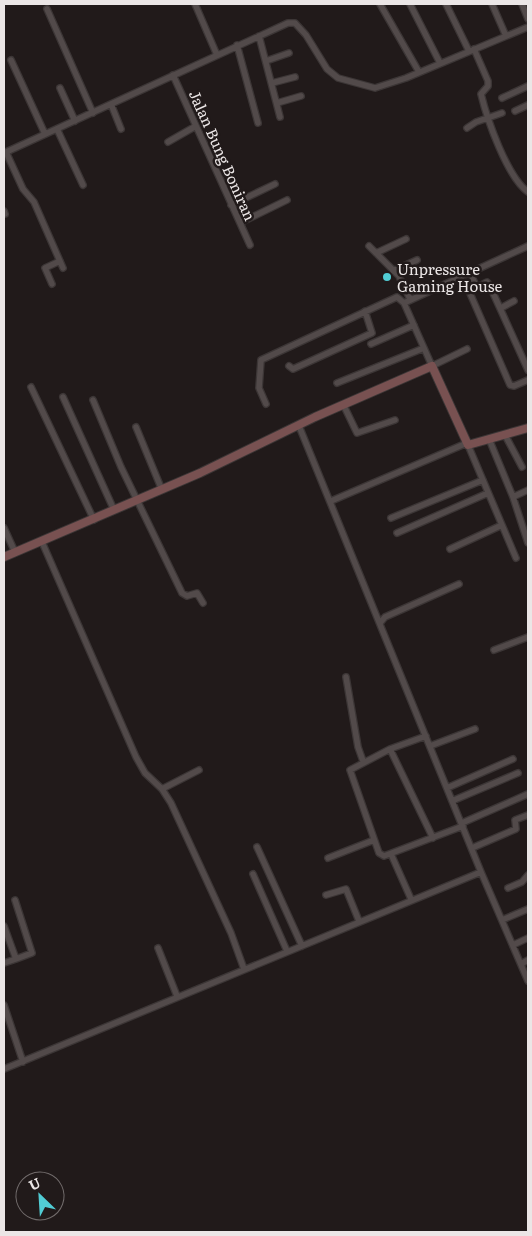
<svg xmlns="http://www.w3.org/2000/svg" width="532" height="1236" font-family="Literata,serif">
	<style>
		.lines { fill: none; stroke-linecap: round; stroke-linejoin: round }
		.street-casing { stroke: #3c3636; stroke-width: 8 }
		.secondary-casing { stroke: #3c3636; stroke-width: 10 }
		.street { stroke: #524a4a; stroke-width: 5.5 }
		.secondary { stroke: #785151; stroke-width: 8 }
		.poi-dot { fill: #51ccd4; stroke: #211a1a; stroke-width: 2 }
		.labels { text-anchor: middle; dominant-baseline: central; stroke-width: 5; stroke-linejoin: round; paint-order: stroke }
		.street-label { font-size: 15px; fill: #ebe6e6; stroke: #211a1a }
		.poi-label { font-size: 15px; fill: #ebe6e6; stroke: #211a1a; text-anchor: start }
	</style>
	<rect width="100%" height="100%" fill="#211a1a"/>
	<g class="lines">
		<g class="street-casing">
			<path id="street" d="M 195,4 L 217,55
				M 380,4 L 419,72
				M 410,4 L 440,63
				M 446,4 L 469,51
				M 492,4 L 506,36
				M 522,4 L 528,19
				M 47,9 L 93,113
				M 259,36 L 280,117
				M 237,45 L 258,123
				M 474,49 L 488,81 L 488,86 L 481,94 C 487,119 507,177 528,192
				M 11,60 L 45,134
				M 266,61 L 289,53
				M 173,75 L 250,245
				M 272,83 L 295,77
				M 60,88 L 75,121
				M 502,98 L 528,86
				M 277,103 L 301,96
				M 111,104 L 121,129
				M 515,111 L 528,105
				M 467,128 L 476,122 L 502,113
				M 57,129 L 83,185
				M 168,142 L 196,126
				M 6,152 L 23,189 L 34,202 L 63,268
				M 4,153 L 288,23 L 295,23 L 306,35 L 327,69 L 338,78 L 375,88 L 406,78 L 528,27
				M 231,205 L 275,184
				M 4,211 L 5,214
				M 240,223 L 287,200
				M 369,246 L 399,276 L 410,299
				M 376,253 L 406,239
				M 393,271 L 417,260
				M 470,272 L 476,286
				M 52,284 L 45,268 L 60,261
				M 501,308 L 514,301
				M 371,344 L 414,325
				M 467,349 L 432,366 L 404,303 L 528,246
				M 289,366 L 293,369 L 372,333 L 365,311
				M 528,370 L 489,284 L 487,282 L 469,291 L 510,385 L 514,386 L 528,380
				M 337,383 L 424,348
				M 31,387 L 94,520
				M 63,397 L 114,510
				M 93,400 L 121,467 L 182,593 L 187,596 L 197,593 L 203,603
				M 266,404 L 259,388 L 261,360 L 397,297 L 404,303
				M 344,406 L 357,433 L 395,420
				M 136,427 L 162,490
				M 505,435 L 522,467
				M 489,439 L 513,497 L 528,543
				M 513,497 L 528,490
				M 331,501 L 467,443
				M 391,518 L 483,480
				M 502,525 L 516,558
				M 4,528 L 15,552
				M 397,533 L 488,493
				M 42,542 L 136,757 L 145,773 L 162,789 L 171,803 L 231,933 L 244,969
				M 450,549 L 502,525 L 468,445
				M 380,623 L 385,617 L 459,584
				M 494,650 L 528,637
				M 346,677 L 358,747 L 363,761
				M 426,736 L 390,749 L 350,770 L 379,853 L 384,856 L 463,826
				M 430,746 L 475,729
				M 390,749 L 433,838
				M 447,788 L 513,759
				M 162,789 L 199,770
				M 452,801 L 518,773
				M 462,823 L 528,794
				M 257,847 L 302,946
				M 472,848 L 516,829 L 515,820 L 528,815
				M 391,854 L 411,899
				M 328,858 L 374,840
				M 481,872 L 528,981
				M 253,874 L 287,951
				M 508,888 L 522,882 L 528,875
				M 326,895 L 346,889 L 359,921
				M 15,900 L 32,953 L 16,959
				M 502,920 L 528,909
				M 4,926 L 16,959 L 4,963
				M 513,945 L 528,938
				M 158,948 L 177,996
				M 521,964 L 528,960
				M 4,1005 L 23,1062
				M 4,1069 L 481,872 L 299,426"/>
		</g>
		<g class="secondary-casing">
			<path id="secondary" d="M 4,557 L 200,473 L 315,417 L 432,366 L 468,445 L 528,428"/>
		</g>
		<use href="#street" class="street"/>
		<use href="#secondary" class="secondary"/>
	</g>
	<circle class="poi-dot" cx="387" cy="277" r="5"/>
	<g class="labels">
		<g class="street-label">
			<text transform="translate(223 155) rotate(66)">Jalan Bung Boniran</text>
		</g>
		<g class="poi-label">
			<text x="397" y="268">Unpressure<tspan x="397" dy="17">Gaming House</tspan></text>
		</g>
	</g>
	<rect width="532" height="1236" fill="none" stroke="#ebe6e6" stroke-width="10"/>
	<g transform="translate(40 1196) rotate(335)"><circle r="24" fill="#211a1a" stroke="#726c6c"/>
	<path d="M0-4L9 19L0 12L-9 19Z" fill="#51ccd4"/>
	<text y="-8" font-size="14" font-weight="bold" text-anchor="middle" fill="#ebe6e6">U</text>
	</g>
</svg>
